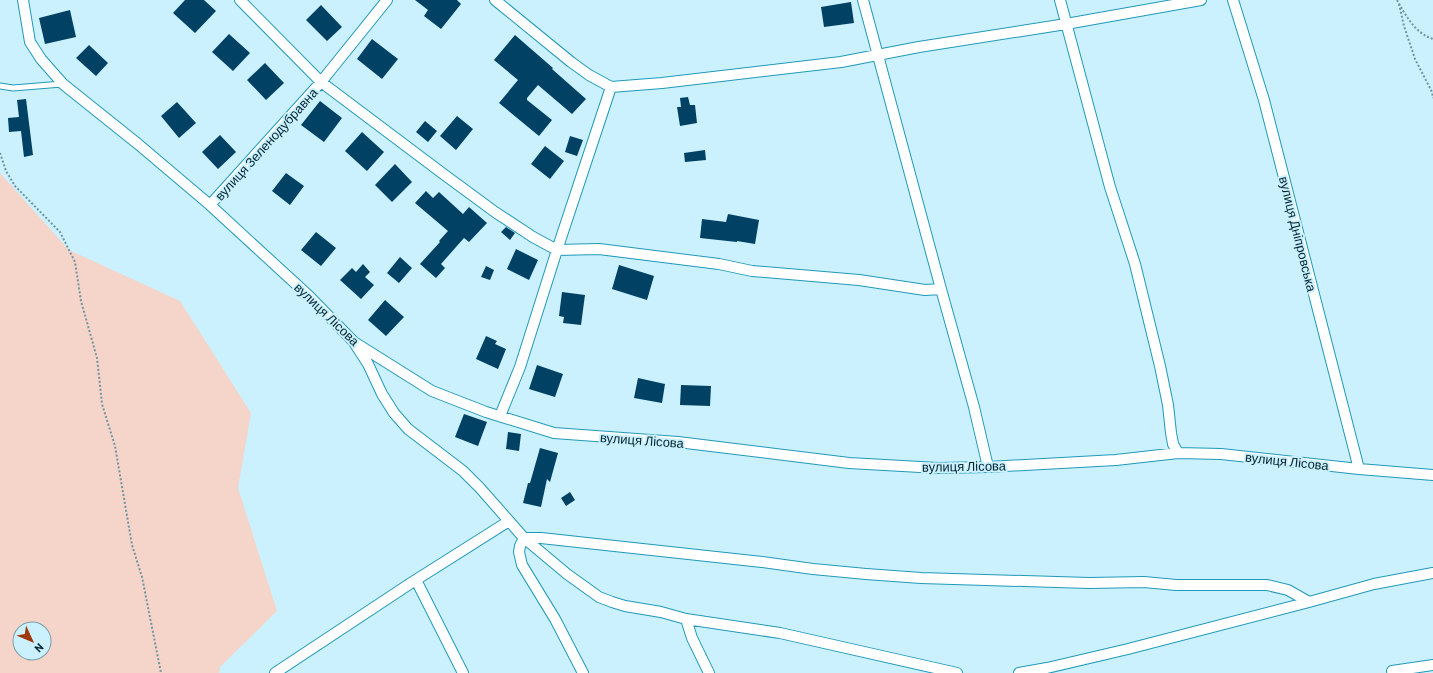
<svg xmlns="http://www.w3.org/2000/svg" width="1433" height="673" font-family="Barlow,sans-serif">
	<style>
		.green { fill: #f5d4c9; fill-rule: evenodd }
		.building { fill: #004164 }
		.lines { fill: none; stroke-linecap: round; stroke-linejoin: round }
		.service-casing { stroke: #2099b9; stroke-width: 7 }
		.minor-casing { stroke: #2099b9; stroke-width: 12 }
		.path { stroke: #7095a1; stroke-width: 2; stroke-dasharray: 2 2; stroke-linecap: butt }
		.service { stroke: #fff; stroke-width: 5 }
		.minor { stroke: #fff; stroke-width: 10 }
		.labels { text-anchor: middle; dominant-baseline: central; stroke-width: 4; stroke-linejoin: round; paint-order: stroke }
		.street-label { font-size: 13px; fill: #022630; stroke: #cbf1ff }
	</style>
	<rect width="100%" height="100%" fill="#cbf1ff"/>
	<path class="green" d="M 0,173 L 69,250 L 180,301 L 251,413 L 238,488 L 277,611 L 220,667 L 219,673 L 0,673 ZM 20,629 L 44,629 L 44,653 L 20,653 Z"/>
	<path class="building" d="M 185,0 L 204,0 L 216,11 L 195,33 L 173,13 Z
		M 415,0 L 457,0 L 461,4 L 441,29 L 424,16 L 428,10 Z
		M 851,2 L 854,23 L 824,27 L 821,7 Z
		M 321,5 L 342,27 L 327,41 L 306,20 Z
		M 70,10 L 76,37 L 45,44 L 39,18 Z
		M 229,34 L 250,53 L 233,71 L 212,52 Z
		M 515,35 L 553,68 L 552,69 L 586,99 L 572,114 L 538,85 L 527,98 L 527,100 L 552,120 L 539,136 L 499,103 L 518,80 L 494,60 Z
		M 372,39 L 398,59 L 382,79 L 357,59 Z
		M 89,45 L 108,63 L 96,76 L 76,58 Z
		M 265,63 L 284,83 L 266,100 L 247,80 Z
		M 688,97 L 690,105 L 695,105 L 697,123 L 680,126 L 677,107 L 681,107 L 680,98 Z
		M 26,99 L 33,155 L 24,157 L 21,131 L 9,132 L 8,118 L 19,117 L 17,100 Z
		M 320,101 L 342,118 L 324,142 L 301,125 Z
		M 177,102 L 196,123 L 179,138 L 161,116 Z
		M 457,116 L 473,129 L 456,150 L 440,136 Z
		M 425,121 L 437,131 L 428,142 L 416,132 Z
		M 362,132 L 384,152 L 367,171 L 345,151 Z
		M 220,135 L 236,152 L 218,169 L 202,152 Z
		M 570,136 L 583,140 L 577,156 L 565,152 Z
		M 545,146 L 564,161 L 550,179 L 531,164 Z
		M 705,150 L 706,160 L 685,162 L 684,153 Z
		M 395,164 L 412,182 L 392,202 L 375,185 Z
		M 286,173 L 304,186 L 290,205 L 272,191 Z
		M 426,191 L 433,198 L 439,192 L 463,214 L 469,207 L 487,223 L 469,242 L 464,238 L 441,264 L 445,268 L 436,278 L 420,264 L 440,242 L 439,241 L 448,231 L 415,203 Z
		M 728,214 L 759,220 L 755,244 L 737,241 L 737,242 L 700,238 L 702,219 L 726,222 Z
		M 506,227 L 515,233 L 510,240 L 501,232 Z
		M 316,232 L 336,248 L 321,266 L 301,250 Z
		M 516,249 L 538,260 L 529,280 L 507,269 Z
		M 400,257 L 412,268 L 399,283 L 387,273 Z
		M 363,264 L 370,272 L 365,277 L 374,285 L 361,299 L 340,280 L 352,268 L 356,272 Z
		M 619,265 L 654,276 L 647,300 L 612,289 Z
		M 486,266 L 494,270 L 490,280 L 481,277 Z
		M 562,292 L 585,295 L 581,325 L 563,323 L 564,317 L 559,316 Z
		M 385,300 L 404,317 L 386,336 L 368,320 Z
		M 486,336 L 497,341 L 495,344 L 506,349 L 498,369 L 476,359 Z
		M 537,365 L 563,374 L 555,397 L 529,389 Z
		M 638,378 L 665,384 L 662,403 L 634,398 Z
		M 681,385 L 711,386 L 710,406 L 680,405 Z
		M 464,414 L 487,422 L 478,446 L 455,437 Z
		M 508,432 L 521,434 L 519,451 L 506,449 Z
		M 540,448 L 558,453 L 550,482 L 547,479 L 541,507 L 523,503 L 528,483 L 530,483 Z
		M 570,492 L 575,500 L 566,506 L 561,498 Z"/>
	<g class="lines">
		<g class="service-casing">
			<path id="service" d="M 0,86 L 13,88 L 62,84"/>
		</g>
		<g class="minor-casing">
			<path id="minor" d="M 23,0 L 30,42 L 41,59 L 63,84 L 138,144 L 210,205 L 309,296 L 354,342 L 432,391 L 486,412 L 554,433 L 678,442 L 849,463 L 938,468 L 988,467 L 1116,460 L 1178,453 L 1221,454 L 1359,469 L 1433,475
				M 240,0 L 321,82 L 442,173 L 495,212 L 533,237 L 557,250 L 599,249 L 719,264 L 752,271 L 859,280 L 925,290 L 941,289 L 974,407 L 988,467
				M 495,0 L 571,62 L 589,75 L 611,87 L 662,83 L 841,62 L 919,47 L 1066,24 L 1201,0
				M 863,0 L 941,289
				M 1060,0 L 1110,187 L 1135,264 L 1160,366 L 1168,405 L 1171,433 L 1173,444 L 1178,453
				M 1233,0 L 1264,100 L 1359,469
				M 210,205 L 321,82 L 387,0
				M 355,344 L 368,364 L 382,394 L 394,413 L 408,429 L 463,471 L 480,488 L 524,538 L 567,574 L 599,597 L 612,602 L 625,606 L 661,612 L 686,619 L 780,633 L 957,673
				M 500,416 L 520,367 L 557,250 L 611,87
				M 416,580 L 463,673
				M 686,619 L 692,638 L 709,673
				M 1392,671 L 1433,665
				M 275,673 L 411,583 L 509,521
				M 583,673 L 555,619 L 522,565 L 519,552 L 520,546 L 524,538 L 541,538 L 762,562 L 813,569 L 866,574 L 921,578 L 1089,583 L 1144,582 L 1176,585 L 1267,585 L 1288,590 L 1309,602
				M 1019,673 L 1047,668 L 1128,649 L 1309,602 L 1374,584 L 1433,573"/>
		</g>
		<path class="path" d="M 1397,0 C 1406,16 1415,33 1433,39
			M 1399,4 L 1404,26 L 1415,59 L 1432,92 L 1433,98
			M 0,153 L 6,171 L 15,186 L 60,232 L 75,262 L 81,301 L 97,358 L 102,404 L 115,446 L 132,545 L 142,577 L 161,673"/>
		<use href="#service" class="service"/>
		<use href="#minor" class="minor"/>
	</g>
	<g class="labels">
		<g class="street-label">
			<text transform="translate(266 144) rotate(-48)">вулиця Зеленодубравна</text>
			<text transform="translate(1298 234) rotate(76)">вулиця Дніпровська</text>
			<text transform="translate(327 314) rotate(44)">вулиця Лісова</text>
			<text transform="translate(642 440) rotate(4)">вулиця Лісова</text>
			<text transform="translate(1287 461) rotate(6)">вулиця Лісова</text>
			<text transform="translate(964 466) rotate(-1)">вулиця Лісова</text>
		</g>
	</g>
	<g transform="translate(32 641) rotate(134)"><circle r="19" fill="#cbf1ff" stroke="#7ba0ac"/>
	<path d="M0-3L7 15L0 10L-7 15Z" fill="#9d3809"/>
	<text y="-6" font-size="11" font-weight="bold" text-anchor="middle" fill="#022630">N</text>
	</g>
</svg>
